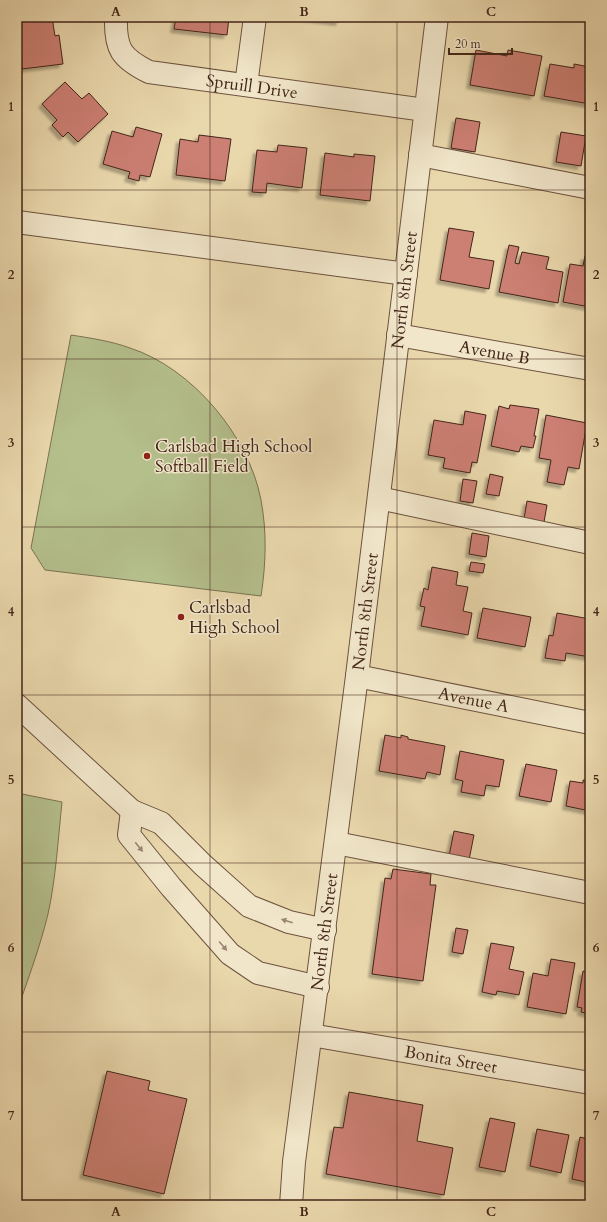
<svg xmlns="http://www.w3.org/2000/svg" width="607" height="1222" font-family="Cardo,serif">
	<style>
		.park { fill: #b4bf8c; stroke: #7c7252 }
		.building { fill: #cc7f73; stroke: #432519; filter: url(#shadow) }
		.lines { fill: none; stroke-linecap: round; stroke-linejoin: round }
		.minor-casing { stroke: #6d523e; stroke-width: 24 }
		.minor { stroke: #f1e6ca; stroke-width: 22 }
		.oneway { fill: #9a8672 }
		.grid { fill: none; stroke: #432519; stroke-width: 1; stroke-opacity: 0.55 }
		.poi-dot { fill: #8f2418; stroke: #f1e6ca; stroke-width: 1.5 }
		.labels { text-anchor: middle; dominant-baseline: central; stroke-width: 3; stroke-linejoin: round; paint-order: stroke }
		.street-label { font-size: 17px; fill: #432519; stroke: #f1e6ca }
		.poi-label { font-size: 17px; fill: #432519; stroke: #f1e6ca; text-anchor: start }
		.neatline { fill: none; stroke: #432519; stroke-width: 1.5 }
		.grid-label { font-size: 13px; text-anchor: middle; font-weight: bold; fill: #432519 }
	</style>
	<defs>
		<filter id="shadow"><feDropShadow dx="-3.5" dy="3.5" stdDeviation="1" flood-color="#0004"/></filter>
	</defs>
	<rect width="100%" height="100%" fill="#ead8ad"/>
	<filter id="stains"><feTurbulence type="fractalNoise" baseFrequency=".005" numOctaves="4"/><feColorMatrix values="0 0 0 0 .2 0 0 0 0 .09 0 0 0 0 .02 0 0 0 .5 -.17"/></filter>
	<radialGradient id="worn" r=".72"><stop offset=".6" stop-color="#630" stop-opacity="0"/><stop offset="1" stop-color="#630" stop-opacity=".3"/></radialGradient>
	<path class="park" d="M 71,335 C 90,338 111,341 130,348 C 192,368 249,436 261,500 C 267,532 266,564 261,596 L 45,570 L 31,548 Z
		M 17,793 L 62,802 C 58,839 56,878 48,914 C 40,947 28,979 17,1011 Z"/>
	<path class="building" d="M 27,17 L 52,17 L 55,36 L 59,35 L 63,64 L 22,69 L 17,18 Z
		M 176,17 L 229,17 L 227,35 L 174,29 Z
		M 300,17 L 340,17 L 339,22 Z
		M 476,50 L 507,56 L 508,50 L 542,56 L 534,96 L 470,85 Z
		M 550,64 L 574,68 L 574,64 L 590,67 L 590,104 L 544,96 Z
		M 65,82 L 82,99 L 89,93 L 108,114 L 78,142 L 68,132 L 63,137 L 52,125 L 57,120 L 42,104 Z
		M 456,118 L 480,122 L 475,152 L 451,148 Z
		M 136,127 L 162,134 L 150,177 L 140,175 L 139,181 L 128,178 L 130,172 L 103,164 L 112,131 L 133,137 Z
		M 561,132 L 586,136 L 581,166 L 556,162 Z
		M 199,135 L 231,139 L 225,181 L 176,175 L 180,139 L 198,142 Z
		M 278,145 L 307,148 L 302,188 L 267,183 L 266,193 L 252,192 L 257,150 L 277,152 Z
		M 325,153 L 354,157 L 354,154 L 375,156 L 370,201 L 320,195 Z
		M 449,228 L 474,232 L 469,257 L 494,261 L 489,289 L 440,280 Z
		M 509,245 L 519,247 L 515,263 L 519,264 L 522,252 L 549,257 L 546,269 L 563,272 L 558,303 L 499,292 Z
		M 585,256 L 590,257 L 590,307 L 563,302 L 570,264 L 583,266 Z
		M 510,405 L 539,409 L 534,436 L 536,436 L 533,448 L 521,446 L 519,452 L 491,446 L 499,406 L 509,409 Z
		M 465,411 L 486,415 L 477,463 L 472,462 L 470,473 L 443,468 L 445,458 L 428,455 L 434,420 L 463,425 Z
		M 546,415 L 587,423 L 579,469 L 568,467 L 564,485 L 547,482 L 551,460 L 539,458 Z
		M 490,474 L 503,477 L 499,496 L 486,494 Z
		M 463,479 L 477,481 L 473,503 L 460,501 Z
		M 527,501 L 547,505 L 544,522 L 524,519 Z
		M 472,533 L 489,536 L 486,557 L 469,554 Z
		M 471,562 L 485,564 L 483,573 L 469,571 Z
		M 432,567 L 458,572 L 456,585 L 468,587 L 463,611 L 472,613 L 468,635 L 421,626 L 425,607 L 420,606 L 424,588 L 428,590 Z
		M 483,608 L 531,617 L 525,647 L 477,638 Z
		M 557,613 L 590,619 L 590,657 L 566,653 L 565,661 L 545,658 L 549,635 L 553,636 Z
		M 385,735 L 401,738 L 401,735 L 408,737 L 408,739 L 445,746 L 440,775 L 427,772 L 425,779 L 379,771 Z
		M 460,751 L 504,760 L 499,787 L 486,785 L 484,796 L 461,792 L 463,781 L 455,779 Z
		M 526,764 L 557,770 L 551,802 L 519,796 Z
		M 583,780 L 590,781 L 590,811 L 566,806 L 570,781 L 583,783 Z
		M 454,831 L 474,835 L 469,860 L 449,856 Z
		M 393,869 L 431,874 L 430,885 L 436,885 L 423,981 L 372,974 L 385,878 L 391,879 Z
		M 456,928 L 468,930 L 463,954 L 452,952 Z
		M 491,943 L 514,947 L 509,969 L 524,972 L 519,995 L 497,991 L 496,995 L 482,992 Z
		M 551,959 L 575,963 L 566,1014 L 527,1007 L 533,973 L 548,976 Z
		M 583,971 L 590,973 L 590,1014 L 581,1012 L 582,1008 L 577,1007 Z
		M 107,1071 L 150,1081 L 148,1090 L 187,1099 L 164,1194 L 83,1175 Z
		M 349,1092 L 423,1105 L 417,1141 L 453,1148 L 444,1195 L 326,1174 L 334,1127 L 343,1128 Z
		M 490,1118 L 515,1123 L 505,1172 L 479,1167 Z
		M 537,1129 L 569,1135 L 561,1173 L 530,1166 Z
		M 588,1133 L 590,1133 L 590,1183 L 572,1179 L 580,1137 L 587,1139 Z"/>
	<g class="lines">
		<g class="minor-casing">
			<g id="minor">
				<path id="s1" d="M 116,17 C 115,49 121,58 149,72 L 425,110"/>
				<path d="M 246,85 L 255,17"/>
				<path d="M 420,155 L 590,188"/>
				<path d="M 17,222 L 406,274"/>
				<path id="s2" d="M 398,335 L 590,369"/>
				<path d="M 379,498 L 590,543"/>
				<path id="s3" d="M 357,676 L 590,723"/>
				<path d="M 17,705 L 132,811 L 161,823 L 203,865 L 249,906 L 289,922 L 325,930"/>
				<path d="M 132,811 L 129,835 L 171,887 L 230,954 L 258,973 L 318,987"/>
				<path d="M 336,843 L 590,893"/>
				<path id="s4" d="M 311,1035 L 590,1083"/>
				<path id="s5" d="M 291,1205 L 294,1162 L 357,676 L 437,17"/>
			</g>
		</g>
		<use href="#minor" class="minor"/>
	</g>
	<defs><path id="oneway-solid" d="M-6-.8H1V-3.2L6.5 0L1 3.2V.8H-6Z"/></defs>
	<g class="oneway">
		<use href="#oneway-solid" transform="translate(139 847) rotate(51)"/>
		<use href="#oneway-solid" transform="translate(287 921) rotate(-163)"/>
		<use href="#oneway-solid" transform="translate(223 946) rotate(49)"/>
	</g>
	<path class="grid" d="M 210,17 L 210,1205M 397,17 L 397,1205M 17,190 L 590,190M 17,359 L 590,359M 17,527 L 590,527M 17,695 L 590,695M 17,863 L 590,863M 17,1032 L 590,1032"/>
	<g class="poi-dot">
		<circle cx="147" cy="456" r="4"/>
		<circle cx="181" cy="617" r="4"/>
	</g>
	<g class="labels">
		<g class="street-label">
			<text stroke="none"><textPath href="#s1" startOffset="174">Spruill Drive</textPath></text>
			<text stroke="none"><textPath href="#s5" startOffset="922">North 8th Street</textPath></text>
			<text stroke="none"><textPath href="#s2" startOffset="98">Avenue B</textPath></text>
			<text stroke="none"><textPath href="#s5" startOffset="598">North 8th Street</textPath></text>
			<text stroke="none"><textPath href="#s3" startOffset="119">Avenue A</textPath></text>
			<text stroke="none"><textPath href="#s5" startOffset="275">North 8th Street</textPath></text>
			<text stroke="none"><textPath href="#s4" startOffset="142">Bonita Street</textPath></text>
		</g>
		<g class="poi-label">
			<text x="155" y="446">Carlsbad High School<tspan x="155" dy="20">Softball Field</tspan></text>
			<text x="189" y="607">Carlsbad<tspan x="189" dy="20">High School</tspan></text>
		</g>
	</g>
	<rect width="607" height="1222" fill="none" stroke="#ead8ad" stroke-width="44"/>
	<path d="M449 48v6h63v-6" fill="none" stroke="#432519" stroke-width="2"/>
	<text x="455" y="48" font-size="12" fill="#432519" stroke="#f1e6ca" stroke-width="3" paint-order="stroke">20 m</text>
	<rect x="22" y="22" width="563" height="1178" class="neatline"/>
	<g class="grid-label">
		<text x="116" y="16">A</text>
		<text x="304" y="16">B</text>
		<text x="491" y="16">C</text>
		<text x="11" y="111">1</text>
		<text x="596" y="111">1</text>
		<text x="11" y="279">2</text>
		<text x="596" y="279">2</text>
		<text x="11" y="447">3</text>
		<text x="596" y="447">3</text>
		<text x="11" y="616">4</text>
		<text x="596" y="616">4</text>
		<text x="11" y="784">5</text>
		<text x="596" y="784">5</text>
		<text x="11" y="952">6</text>
		<text x="596" y="952">6</text>
		<text x="11" y="1120">7</text>
		<text x="596" y="1120">7</text>
		<text x="116" y="1216">A</text>
		<text x="304" y="1216">B</text>
		<text x="491" y="1216">C</text>
	</g>
	<rect width="100%" height="100%" filter="url(#stains)"/>
	<rect width="100%" height="100%" fill="url(#worn)"/>
</svg>
